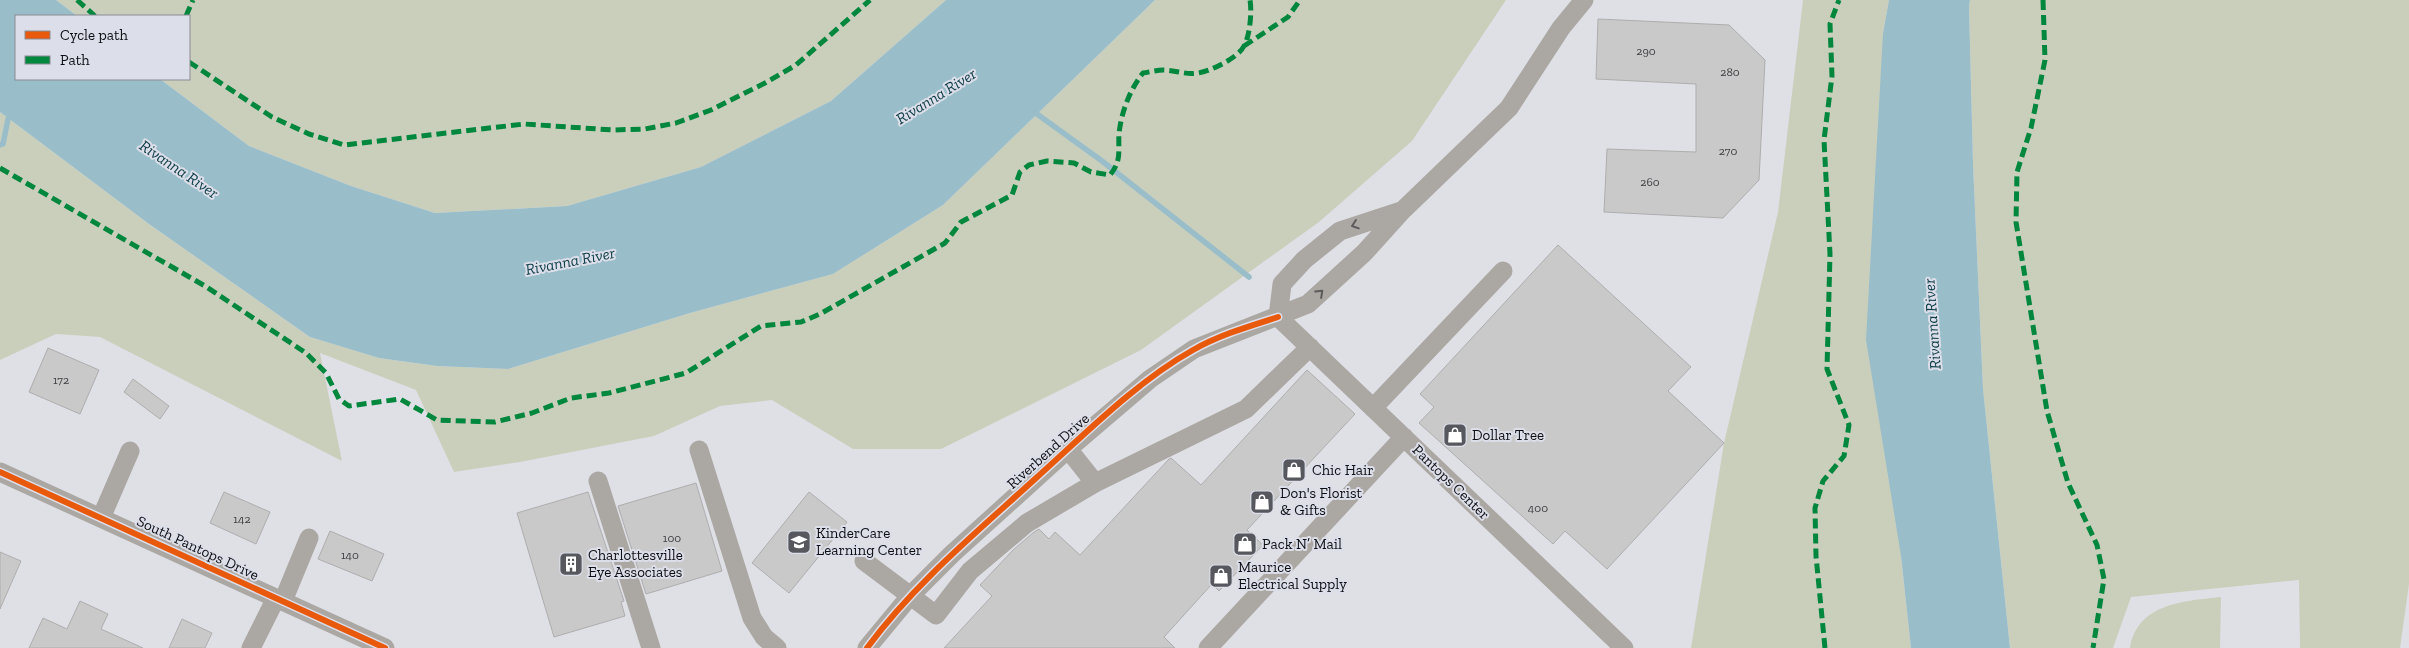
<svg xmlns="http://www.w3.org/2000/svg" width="2409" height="648" font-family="'Zilla Slab',serif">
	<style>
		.green { fill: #cacfbc }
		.water { fill: #99beca }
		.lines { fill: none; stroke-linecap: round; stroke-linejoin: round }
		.stream { stroke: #99beca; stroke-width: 5.5 }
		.building { fill: #cac9ca; stroke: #aeadae }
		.minor { stroke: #aba7a3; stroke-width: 19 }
		.quiet { stroke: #00873e; stroke-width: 5; stroke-dasharray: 10 5; stroke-linecap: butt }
		.cycleway-casing { stroke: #dcdee9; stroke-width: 9 }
		.cycleway { stroke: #e8590c; stroke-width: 6 }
		.oneway { stroke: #5c5b5b }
		.labels { text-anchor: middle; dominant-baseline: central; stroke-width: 4; stroke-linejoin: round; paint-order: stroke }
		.number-label { font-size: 12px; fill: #3f4043 }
		.poi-label { font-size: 15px; fill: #0e0f13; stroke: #dcdee9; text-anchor: start }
		.street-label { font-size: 15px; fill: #0e0f13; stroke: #dcdee9 }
		.water-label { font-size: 16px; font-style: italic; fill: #0a3c47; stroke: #dcdee9 }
	</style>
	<rect width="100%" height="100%" fill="#dfe0e6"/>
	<path class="green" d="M 56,0 L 946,0 L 831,101 L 701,167 L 567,206 L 435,213 L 351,186 L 249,146 L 160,79 L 189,79 L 189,16 L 77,16 Z
		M 1155,0 L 1506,0 L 1412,141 L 1319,222 L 1141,350 L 941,449 L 853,449 L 772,400 L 720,406 L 654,436 L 520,462 L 454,472 L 416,390 L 320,353 L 342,461 L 100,337 L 56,334 L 0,360 L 0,112 L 149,224 L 310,337 L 379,358 L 437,366 L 508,369 L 690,313 L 833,274 L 943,205 Z
		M 1803,0 L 1889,0 L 1883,33 L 1901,556 L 1911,648 L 1691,648 L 1724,443 L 1778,212 Z
		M 1970,0 L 2409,0 L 2409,584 L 2400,648 L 2300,648 L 2299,580 L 2131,597 L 2113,648 L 2010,648 L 1983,389 L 1973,164 L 1969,6 Z
		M 2221,597 L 2220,648 L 2130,648 C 2137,603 2185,601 2221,597 Z"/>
	<path class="water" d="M 0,0 L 56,0 L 77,16 L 16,16 L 16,79 L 160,79 L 249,146 L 351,186 L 435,213 L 567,206 L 701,167 L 831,101 L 946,0 L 1155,0 L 943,205 L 833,274 L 690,313 L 508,369 L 437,366 L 379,358 L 310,337 L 149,224 L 0,112 Z
		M 1889,0 L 1970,0 L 1969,6 L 1973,164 L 1983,389 L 2010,648 L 1911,648 L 1901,556 L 1866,340 L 1883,33 Z"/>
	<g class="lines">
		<path class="stream" d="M 1037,114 L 1102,161 L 1249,277
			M 0,145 L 3,144 L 8,119"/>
	</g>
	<path class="building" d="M 1598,19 L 1729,25 L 1765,60 L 1759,180 L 1723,218 L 1604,212 L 1607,149 L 1696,152 L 1696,84 L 1596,79 Z
		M 1558,245 L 1691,367 L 1668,391 L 1724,443 L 1607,569 L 1565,531 L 1553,544 L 1419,423 L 1434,407 L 1420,394 Z
		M 48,348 L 99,370 L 80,414 L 29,392 Z
		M 1307,370 L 1355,414 L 1247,530 L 1263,545 L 1219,591 L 1212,584 L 1164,637 L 1175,648 L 944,648 L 992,596 L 980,585 L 1013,550 L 1034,532 L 1039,529 L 1049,539 L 1055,532 L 1080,555 L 1169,459 L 1171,458 L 1201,485 Z
		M 133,379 L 169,406 L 160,419 L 124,392 Z
		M 696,483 L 722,571 L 646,594 L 618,506 Z
		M 224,492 L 270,512 L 256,544 L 210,523 Z
		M 588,492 L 624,601 L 621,602 L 625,616 L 554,637 L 517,513 Z
		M 809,492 L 847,522 L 789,593 L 752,563 Z
		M 330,531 L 384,554 L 372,581 L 318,559 Z
		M 0,552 L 21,561 L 0,609 Z
		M 80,601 L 108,614 L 101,629 L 143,648 L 29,648 L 43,618 L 67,629 Z
		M 182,619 L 212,633 L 205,648 L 169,648 Z"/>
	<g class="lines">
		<path class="minor" d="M 1278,317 L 1624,648
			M 1278,317 L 1282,284 L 1304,260 L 1340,231 L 1401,211
			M 1373,408 L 1503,271
			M 1068,449 L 1095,483
			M 699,450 L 752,618 L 764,637 L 777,648
			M 0,472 L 385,648
			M 598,481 L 651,648
			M 101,518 L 130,451
			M 864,561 L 936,615 L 970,571 L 1027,523 L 1095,483 L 1246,409 L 1310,347
			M 283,601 L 309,538
			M 251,648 L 276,598
			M 867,648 L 910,596 L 952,554 L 1068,449 L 1150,379 L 1194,349 L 1308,304 L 1364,253 L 1402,211 L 1509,108 L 1561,28 L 1584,0
			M 1208,648 L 1404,437"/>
		<path class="quiet" d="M 77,0 L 95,16
			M 2043,0 L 2045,60 L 2031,128 L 2017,172 L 2016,222 L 2047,411 L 2068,483 L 2097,545 L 2104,579 L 2093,648
			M 186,16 L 193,0
			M 1244,46 L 1288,17 L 1300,0
			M 189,62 L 272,117 L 309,134 L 344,145 L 524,124 L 613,130 L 645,129 L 676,123 L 711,110 L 765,83 L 796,65 L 870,0
			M 0,168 L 205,286 L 306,353 L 326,373 L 339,399 L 349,406 L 400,399 L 437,420 L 495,422 L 532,413 L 571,398 L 609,393 L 686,373 L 761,326 L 801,322 L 820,314 L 945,243 L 961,222 L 1012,195 L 1020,172 L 1029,165 L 1047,161 L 1074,163 L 1091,172 L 1110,175 C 1122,160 1118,152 1119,134 C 1121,113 1130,89 1143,73 C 1150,72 1157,70 1163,70 C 1175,70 1185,75 1198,73 C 1211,71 1238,58 1244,46 C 1250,36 1252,11 1250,0
			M 1825,648 L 1816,556 L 1815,508 L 1823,481 L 1844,456 L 1849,425 L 1827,369 L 1830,254 L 1824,140 L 1832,76 L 1830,24 L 1839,0"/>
		<g class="cycleway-casing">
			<path id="cycleway" d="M 0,472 L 385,648
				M 867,648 C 914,584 977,532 1035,479 C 1084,435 1136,382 1193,350 C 1219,335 1250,326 1278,317"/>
		</g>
		<use href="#cycleway" class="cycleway"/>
	</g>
	<defs><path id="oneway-chevron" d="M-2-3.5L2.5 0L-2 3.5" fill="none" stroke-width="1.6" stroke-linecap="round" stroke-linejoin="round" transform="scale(1.25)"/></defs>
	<g class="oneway">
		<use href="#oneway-chevron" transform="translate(1355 225) rotate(161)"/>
		<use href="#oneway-chevron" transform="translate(1320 293) rotate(-43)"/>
	</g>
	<defs>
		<g id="shop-square" transform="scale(1.25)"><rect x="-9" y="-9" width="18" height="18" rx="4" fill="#57585d" stroke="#dcdee9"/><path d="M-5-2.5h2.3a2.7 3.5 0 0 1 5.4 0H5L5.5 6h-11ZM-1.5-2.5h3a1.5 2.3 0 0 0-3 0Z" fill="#fff"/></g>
		<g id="school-square" transform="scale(1.25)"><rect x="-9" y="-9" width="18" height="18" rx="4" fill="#57585d" stroke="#dcdee9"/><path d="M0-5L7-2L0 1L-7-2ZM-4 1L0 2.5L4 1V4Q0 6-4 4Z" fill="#fff"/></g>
		<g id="building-square" transform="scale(1.25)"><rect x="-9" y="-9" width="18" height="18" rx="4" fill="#57585d" stroke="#dcdee9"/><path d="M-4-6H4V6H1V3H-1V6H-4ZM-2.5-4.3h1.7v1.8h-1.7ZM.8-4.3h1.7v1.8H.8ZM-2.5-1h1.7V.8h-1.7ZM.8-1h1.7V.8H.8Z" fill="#fff"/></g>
	</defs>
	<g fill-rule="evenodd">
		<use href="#shop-square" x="1455" y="435"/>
		<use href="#shop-square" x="1294" y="470"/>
		<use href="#shop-square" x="1262" y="502"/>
		<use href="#school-square" x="799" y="542"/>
		<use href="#shop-square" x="1245" y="544"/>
		<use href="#building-square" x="571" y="564"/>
		<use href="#shop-square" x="1221" y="576"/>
	</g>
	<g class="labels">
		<g class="number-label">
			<text x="1646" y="51">290</text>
			<text x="1730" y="72">280</text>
			<text x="1728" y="151">270</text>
			<text x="1650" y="182">260</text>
			<text x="61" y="380">172</text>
			<text x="1538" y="508">400</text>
			<text x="242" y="519">142</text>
			<text x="672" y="538">100</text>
			<text x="350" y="555">140</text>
		</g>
		<g class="poi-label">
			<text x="1472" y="435">Dollar Tree</text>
			<text x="1312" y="470">Chic Hair</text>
			<text x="1280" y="493">Don's Florist<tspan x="1280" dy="17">&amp; Gifts</tspan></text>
			<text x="816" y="533">KinderCare<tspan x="816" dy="17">Learning Center</tspan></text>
			<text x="1262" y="544">Pack N’ Mail</text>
			<text x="588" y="555">Charlottesville<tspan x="588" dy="17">Eye Associates</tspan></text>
			<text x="1238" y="567">Maurice<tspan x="1238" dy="17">Electrical Supply</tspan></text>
		</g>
		<g class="street-label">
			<text transform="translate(1048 451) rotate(-42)">Riverbend Drive</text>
			<text transform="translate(1451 482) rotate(44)">Pantops Center</text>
			<text transform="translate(198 548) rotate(25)">South Pantops Drive</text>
		</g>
		<g class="water-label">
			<text transform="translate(936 96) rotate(-32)">Rivanna River</text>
			<text transform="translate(179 169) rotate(34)">Rivanna River</text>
			<text transform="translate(570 261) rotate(-11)">Rivanna River</text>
			<text transform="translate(1932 324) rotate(-94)">Rivanna River</text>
		</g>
	</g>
	<rect x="15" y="15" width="175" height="65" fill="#dcdee9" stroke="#8a8b93"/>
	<rect x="25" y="31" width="25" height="8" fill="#e8590c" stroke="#8a8b93"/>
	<text x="60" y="40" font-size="15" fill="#0e0f13">Cycle path</text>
	<rect x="25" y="56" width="25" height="8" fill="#00873e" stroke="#8a8b93"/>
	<text x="60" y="65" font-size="15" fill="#0e0f13">Path</text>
</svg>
